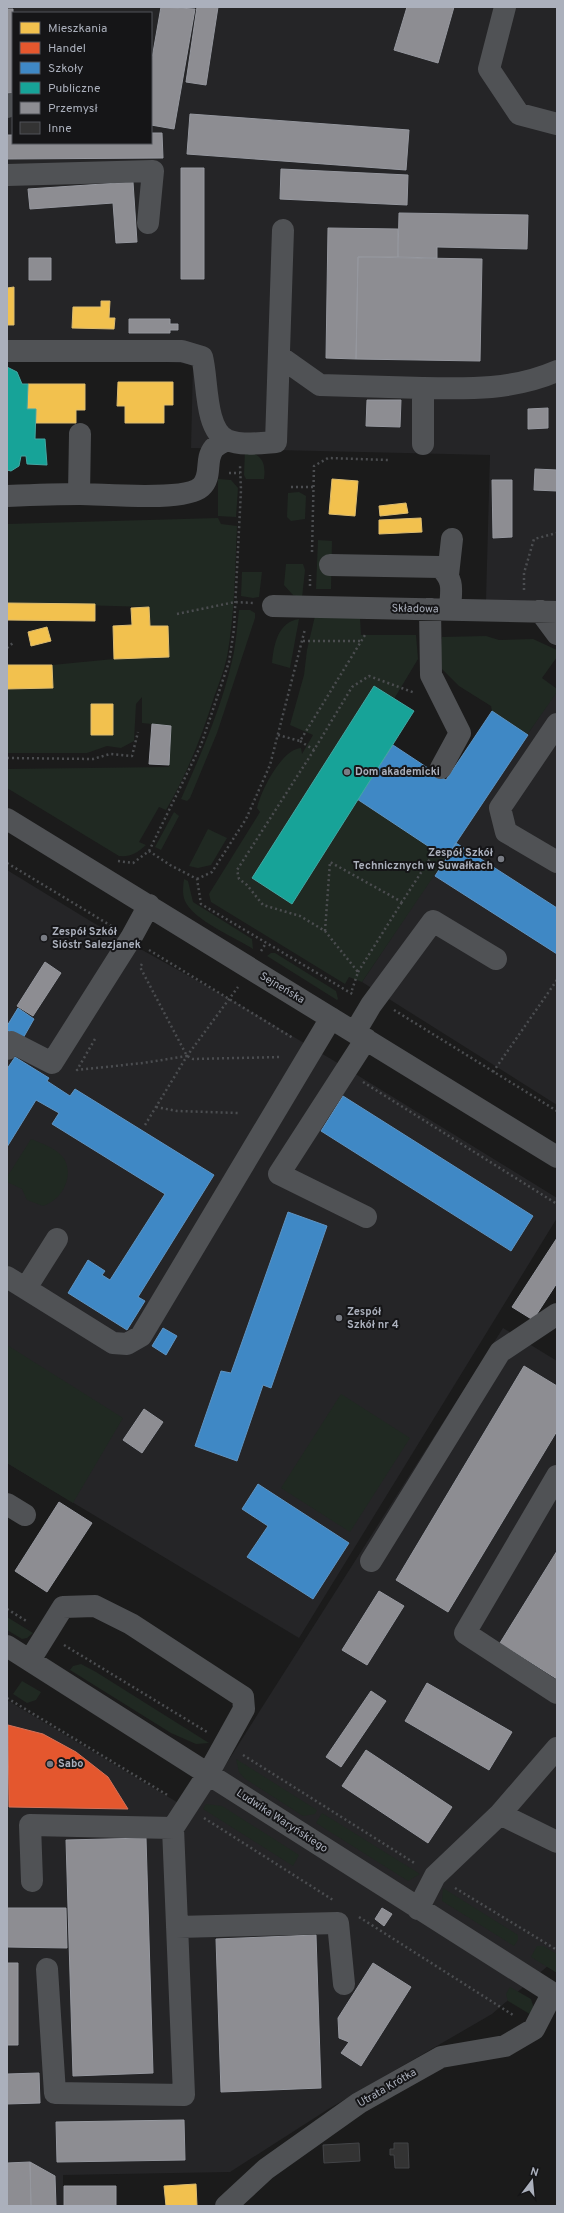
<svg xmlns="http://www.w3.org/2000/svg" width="564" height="2213" font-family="Overpass,sans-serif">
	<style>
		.built { fill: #252527; fill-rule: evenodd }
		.green { fill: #202922; fill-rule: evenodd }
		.homes { fill: #f2c14e; stroke: #ddbc6f }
		.shops { fill: #e4572e; stroke: #d37259 }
		.schools { fill: #3f88c5; stroke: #5f94c2 }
		.public { fill: #17a398; stroke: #43a7a3 }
		.industry { fill: #8d8d92; stroke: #96989f }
		.building { fill: #333; stroke: #434447 }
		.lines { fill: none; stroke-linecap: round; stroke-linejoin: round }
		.path { stroke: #4b4d50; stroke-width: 2.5; stroke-dasharray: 2 3; stroke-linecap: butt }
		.minor { stroke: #505255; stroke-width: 22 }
		.poi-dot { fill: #797c84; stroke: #151517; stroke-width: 1.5 }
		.labels { text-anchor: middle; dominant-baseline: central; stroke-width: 4; stroke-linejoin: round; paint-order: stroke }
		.street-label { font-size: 11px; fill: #abb0bc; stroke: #151517 }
		.poi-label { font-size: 11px; font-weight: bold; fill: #abb0bc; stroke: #151517; text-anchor: start }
	</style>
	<rect width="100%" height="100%" fill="#1b1b1b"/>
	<path class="built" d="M 7,7 L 557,7 L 557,602 L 486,600 L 490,455 L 191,448 L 193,364 L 7,350 ZM 13,13 L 151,13 L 151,143 L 13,143 Z
		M 557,690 L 557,1105 L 362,982 Z
		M 7,870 L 92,922 L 230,999 L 336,1062 L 557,1198 L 557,1218 L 299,1638 L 7,1463 Z
		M 503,1328 L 557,1361 L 557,1958 L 492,2014 L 330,2108 L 230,2172 L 63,2175 L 63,2206 L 7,2206 L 7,1700 L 195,1813 Z"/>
	<path class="green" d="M 245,450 C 262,455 266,462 264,479 L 246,479 L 244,475 Z
		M 218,479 L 231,480 L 238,488 L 236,517 L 218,516 Z
		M 299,492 L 306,496 L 305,519 L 291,521 L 287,517 L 288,493 Z
		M 218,518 L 221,524 L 237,526 C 235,569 235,613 227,657 C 224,670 219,684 214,697 C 202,736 187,774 166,810 L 159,807 L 139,842 L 146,845 C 137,853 131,857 119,856 L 7,788 L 7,769 L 169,767 L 171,726 L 142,723 L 142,697 L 136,704 L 134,741 L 121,748 L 107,746 L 87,753 L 7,753 L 7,689 L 52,688 L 52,665 L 114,659 L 169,657 L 168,626 L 150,626 L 149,607 L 7,603 L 7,524 ZM 91,704 L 113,704 L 113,735 L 91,735 Z
		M 318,540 L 332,541 L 331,589 L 316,589 Z
		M 286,564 L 303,564 L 305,570 L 302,598 L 293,595 L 284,585 Z
		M 242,572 L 262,572 L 259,597 L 253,598 L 241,596 Z
		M 239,610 L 250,610 L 255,613 L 255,618 L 217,733 L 190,798 L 187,801 L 181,799 C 201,754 221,709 232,661 C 236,645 237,627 239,610 Z
		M 315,616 L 360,618 L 361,635 L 416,635 L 418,659 L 394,699 L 374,686 L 252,878 L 292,903 L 357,799 L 446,858 L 362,982 L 349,977 L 345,984 L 211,902 L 209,894 L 260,812 L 257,808 C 261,790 282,749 301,748 L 302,754 L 313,735 L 290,725 L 304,675 L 307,650 Z
		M 299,619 L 290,668 L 272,663 C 274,644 278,622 299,619 Z
		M 486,636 L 499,640 L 533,639 L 557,650 L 557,657 L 542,678 L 557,689 L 557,692 L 527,735 L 492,711 L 491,706 L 459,686 L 439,666 L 442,637 Z
		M 174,812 L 179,816 L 161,850 L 155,847 Z
		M 208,829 L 227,838 L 211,865 L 198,868 L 189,866 Z
		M 184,879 L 188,881 L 193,902 L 252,939 L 253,949 C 236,938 193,920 185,901 C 182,894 183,886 184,879 Z
		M 271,953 L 275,953 L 336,991 L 338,999 L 337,1000 L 267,956 Z
		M 31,1139 C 41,1143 55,1148 62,1156 C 76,1173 63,1200 43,1206 L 27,1200 L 22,1189 L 7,1182 L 7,1177 Z
		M 7,1345 L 123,1418 L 73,1503 L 7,1463 Z
		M 341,1394 L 410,1438 L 350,1532 L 281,1488 Z
		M 7,1617 L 33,1633 L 27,1638 L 22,1639 L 7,1630 Z
		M 81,1664 L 96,1672 L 209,1743 L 196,1744 L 171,1733 L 70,1670 L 73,1666 Z
		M 22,1681 L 41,1692 L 36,1700 L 27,1703 L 13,1694 Z
		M 236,1759 L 317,1810 L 315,1814 L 303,1816 L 244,1778 L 239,1772 Z
		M 206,1804 L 222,1806 L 299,1855 L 293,1866 L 203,1809 Z
		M 322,1813 L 420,1874 L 408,1881 L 316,1823 Z
		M 443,1888 L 518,1935 L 518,1940 L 514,1946 L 442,1901 Z
		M 537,1946 L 543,1946 L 557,1954 L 557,1973 L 531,1957 Z
		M 510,1987 L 531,1999 L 535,2012 L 533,2016 L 508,2001 L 506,1994 Z"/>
	<path class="homes" d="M 14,287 L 14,325 L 7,325 L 7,288 Z
		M 101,301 L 110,301 L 109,318 L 115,318 L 114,329 L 72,328 L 73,307 L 101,307 Z
		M 118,382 L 173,382 L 173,405 L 164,405 L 164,423 L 125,423 L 125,406 L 117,406 Z
		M 28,384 L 85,384 L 85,410 L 76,410 L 76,423 L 36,423 L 36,409 L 27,409 Z
		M 332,479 L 358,481 L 355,516 L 329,514 Z
		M 406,503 L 408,513 L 380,516 L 379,506 Z
		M 421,518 L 422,532 L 379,534 L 379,520 Z
		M 7,603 L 95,604 L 95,621 L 7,620 Z
		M 149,607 L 150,626 L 168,626 L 169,657 L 114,659 L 113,626 L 132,625 L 131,608 Z
		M 47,627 L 51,641 L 31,646 L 28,632 Z
		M 7,665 L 52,665 L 53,688 L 7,689 Z
		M 91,704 L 113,704 L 113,735 L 91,735 Z
		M 196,2184 L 197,2206 L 166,2206 L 164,2186 Z"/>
	<path class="shops" d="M 8,1725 L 43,1734 L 76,1752 L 108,1777 L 128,1809 L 9,1807 Z"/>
	<path class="schools" d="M 492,711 L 528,735 L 446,858 L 357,799 L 393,745 L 446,780 Z
		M 456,843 L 557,908 L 557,954 L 435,876 Z
		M 18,1008 L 34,1019 L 22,1040 L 7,1030 L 7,1026 Z
		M 15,1057 L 49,1078 L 47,1081 L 70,1096 L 75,1089 L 214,1175 L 138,1297 L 145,1301 L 127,1330 L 68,1293 L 88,1260 L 105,1271 L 102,1275 L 110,1280 L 165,1194 L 52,1124 L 59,1113 L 36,1100 L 7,1147 L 7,1069 Z
		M 343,1096 L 533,1216 L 511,1251 L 321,1131 Z
		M 288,1212 L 327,1226 L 271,1388 L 263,1385 L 237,1461 L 195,1446 L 221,1371 L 231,1373 Z
		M 163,1328 L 177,1336 L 166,1355 L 152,1346 Z
		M 258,1484 L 349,1543 L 313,1599 L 247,1557 L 268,1526 L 242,1509 Z"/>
	<path class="public" d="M 7,367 L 17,372 L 22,384 L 28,384 L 27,409 L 36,409 L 35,439 L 45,439 L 47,465 L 27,464 L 26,456 L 21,456 L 19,466 L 11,471 L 7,470 Z
		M 374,686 L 414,711 L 292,904 L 252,878 Z"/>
	<path class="industry" d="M 161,7 L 195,9 L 174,129 L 151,125 L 151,64 Z
		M 197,7 L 218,7 L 206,85 L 186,82 Z
		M 407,7 L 454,7 L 438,63 L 394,50 Z
		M 7,9 L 13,9 L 13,93 L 7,93 Z
		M 190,114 L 409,130 L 406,170 L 187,154 Z
		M 151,133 L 162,133 L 163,158 L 7,159 L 7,135 L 13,135 L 13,143 L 151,143 Z
		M 181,168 L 204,168 L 204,279 L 181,279 Z
		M 281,169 L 408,175 L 407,205 L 280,199 Z
		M 133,182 L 137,242 L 116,243 L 113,203 L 30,209 L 28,189 Z
		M 399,213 L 528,215 L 527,249 L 437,247 L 437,258 L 398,257 Z
		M 328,228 L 398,229 L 398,257 L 358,257 L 356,359 L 326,358 Z
		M 358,257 L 482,259 L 480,361 L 356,359 Z
		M 29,258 L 51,258 L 51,280 L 29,280 Z
		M 129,319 L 170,319 L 170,324 L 178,324 L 178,330 L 170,330 L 170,333 L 129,333 Z
		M 367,400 L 401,400 L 400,427 L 366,426 Z
		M 548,408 L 548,428 L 528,429 L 528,409 Z
		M 535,469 L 557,470 L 557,491 L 534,490 Z
		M 492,480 L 512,480 L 512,537 L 493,538 Z
		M 152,724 L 171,726 L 169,765 L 149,764 Z
		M 45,962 L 61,973 L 33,1016 L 17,1006 Z
		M 557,1238 L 557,1283 L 533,1320 L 512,1307 Z
		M 524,1366 L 557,1386 L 557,1431 L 448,1612 L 396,1580 Z
		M 144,1409 L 163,1422 L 142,1453 L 123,1440 Z
		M 59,1502 L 92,1523 L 47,1592 L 15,1571 Z
		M 557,1551 L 557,1679 L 500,1643 Z
		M 379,1591 L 404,1606 L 367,1665 L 342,1650 Z
		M 427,1683 L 512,1732 L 489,1770 L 405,1721 Z
		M 371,1691 L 386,1701 L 341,1767 L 326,1757 Z
		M 366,1750 L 452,1807 L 428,1843 L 342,1786 Z
		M 146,1838 L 153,2073 L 73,2076 L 66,1840 Z
		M 7,1908 L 66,1908 L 67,1948 L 7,1947 Z
		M 382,1908 L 392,1914 L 384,1926 L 375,1919 Z
		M 316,1935 L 321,2088 L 221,2092 L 216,1939 Z
		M 7,1963 L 18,1963 L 18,2045 L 7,2045 Z
		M 373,1963 L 411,1987 L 361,2066 L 341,2053 L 349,2042 L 339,2038 L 338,2018 Z
		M 39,2073 L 40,2103 L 7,2104 L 7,2074 Z
		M 184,2120 L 185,2160 L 57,2162 L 56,2122 Z
		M 30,2162 L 31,2206 L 7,2206 L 7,2163 Z
		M 30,2162 L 55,2176 L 56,2206 L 31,2206 Z
		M 64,2186 L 116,2186 L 116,2206 L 64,2206 Z"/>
	<path class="building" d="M 359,2143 L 360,2161 L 324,2163 L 323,2145 Z
		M 394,2143 L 408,2143 L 409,2168 L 395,2168 L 394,2155 L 390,2155 L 390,2149 L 394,2149 Z"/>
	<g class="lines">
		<path class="path" d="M 229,473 L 240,473
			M 291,487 L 313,487
			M 312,552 L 314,466 L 328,458 L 388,460
			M 310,586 L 310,575
			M 524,590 L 524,573 L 534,539 L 557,533
			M 177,614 L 235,602 L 253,603
			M 303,641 L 361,641
			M 7,648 L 14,642
			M 278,735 L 300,741 L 365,635
			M 300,741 L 314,750 L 352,687 L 369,676 L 415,693
			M 314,750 L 237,870 L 239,879 L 247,885 L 263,905 L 300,916 L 325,931 L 358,972 L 351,993
			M 7,758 L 93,759 L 110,754 L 132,756 L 138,732
			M 149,851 L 201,745 L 229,662 L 234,629 L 241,490 L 240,465
			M 118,861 L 133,863 L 149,851 L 170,865 L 197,879 L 201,904 L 354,995
			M 7,863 L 113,927
			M 197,879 L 212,872 L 246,819 L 270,765 L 305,629
			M 325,931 L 330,862 L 402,902 L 435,851
			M 149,950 L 293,1038
			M 261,951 L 266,943
			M 142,964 L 140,967 L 187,1056 L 193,1059 L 282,1057
			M 358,972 L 402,902
			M 394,1010 L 557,1111
			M 95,1039 L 77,1070 L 143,1063 L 187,1056
			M 493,1072 L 557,980
			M 363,1082 L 557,1204
			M 156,1107 L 177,1111 L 238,1113
			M 145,1125 L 187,1056 L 238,987
			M 7,1609 L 28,1622
			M 64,1645 L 207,1732
			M 7,1698 L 169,1796
			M 243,1755 L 416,1864
			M 204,1818 L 333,1900
			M 455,1888 L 557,1950
			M 359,1917 L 513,2015"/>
		<path class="minor" d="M 505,7 L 489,69 L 519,114 L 557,124
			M 7,107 L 13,104
			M 7,175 L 153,171 L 148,223
			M 7,351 L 182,351 L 202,357 C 208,379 204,429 227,440 C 241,446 262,443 276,442 L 283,230
			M 279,356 L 320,385 L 423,388 L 423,444
			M 423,388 C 470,389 513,390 557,371
			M 79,494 L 80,434
			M 7,496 C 31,495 56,494 80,494 C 105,494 184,502 201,487 C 213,476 204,460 214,448 C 217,445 223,442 227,440
			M 330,565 L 440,567 C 455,581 451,590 450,609
			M 448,575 L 452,539
			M 273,606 L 557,612
			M 430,609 L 431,675 L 460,733 L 441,768
			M 540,611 L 557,634
			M 557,724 L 500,808 L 506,832 L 557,862
			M 7,819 L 557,1157
			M 355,1032 L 371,1005 L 433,921 L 496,959
			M 366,1039 L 279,1174 L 366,1217
			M 7,1049 L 11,1042 L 52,1063 L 131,938 L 149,905
			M 7,1277 L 113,1343 L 127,1344 L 141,1336 L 331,1018
			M 26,1288 L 57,1239
			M 557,1476 L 465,1633 L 557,1693
			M 7,1504 L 25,1515
			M 371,1561 L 500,1352 L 557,1314
			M 7,1646 L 557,1996
			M 30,1660 L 63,1607 L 95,1606 L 131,1624 L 243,1697 L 244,1709 L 208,1774 L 173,1828 L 184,2095 L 55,2093 L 47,1969
			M 500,1814 L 557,1842
			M 32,1881 L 30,1825 L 173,1828
			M 418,1909 L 435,1876 L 500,1814 L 557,1748
			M 177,1927 L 338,1923 L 344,1984
			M 226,2206 L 266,2169 L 359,2103 L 441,2057 L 505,2046 L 534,2029 L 552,1994"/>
	</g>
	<g class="poi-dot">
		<circle cx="347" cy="772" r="4"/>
		<circle cx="501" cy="859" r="4"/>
		<circle cx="44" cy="938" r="4"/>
		<circle cx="339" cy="1318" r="4"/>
		<circle cx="50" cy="1764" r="4"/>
	</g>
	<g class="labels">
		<g class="street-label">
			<text transform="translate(415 609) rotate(1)">Składowa</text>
			<text transform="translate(282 988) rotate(31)">Sejneńska</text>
			<text transform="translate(282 1821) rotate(33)">Ludwika Waryńskiego</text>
			<text transform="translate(387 2088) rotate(-30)">Utrata Krótka</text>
		</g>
		<g class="poi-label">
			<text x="355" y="772">Dom akademicki</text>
			<text x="493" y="853" text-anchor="end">Zespół Szkół<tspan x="493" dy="13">Technicznych w Suwałkach</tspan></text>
			<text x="52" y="932">Zespół Szkół<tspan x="52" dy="13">Sióstr Salezjanek</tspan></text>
			<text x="347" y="1312">Zespół<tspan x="347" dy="13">Szkół nr 4</tspan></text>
			<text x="58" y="1764">Sabo</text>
		</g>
	</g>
	<rect width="564" height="2213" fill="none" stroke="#abb0bc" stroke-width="16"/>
	<rect x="12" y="12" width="140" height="132" fill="#151517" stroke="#515359"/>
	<rect x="20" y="22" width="20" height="12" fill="#f2c14e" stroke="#515359"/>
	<text x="48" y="32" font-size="12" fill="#abb0bc">Mieszkania</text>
	<rect x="20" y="42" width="20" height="12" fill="#e4572e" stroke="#515359"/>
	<text x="48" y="52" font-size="12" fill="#abb0bc">Handel</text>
	<rect x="20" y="62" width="20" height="12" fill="#3f88c5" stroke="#515359"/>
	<text x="48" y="72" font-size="12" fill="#abb0bc">Szkoły</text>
	<rect x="20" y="82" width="20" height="12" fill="#17a398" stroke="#515359"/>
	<text x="48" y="92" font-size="12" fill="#abb0bc">Publiczne</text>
	<rect x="20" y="102" width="20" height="12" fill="#8d8d92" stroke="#515359"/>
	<text x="48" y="112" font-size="12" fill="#abb0bc">Przemysł</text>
	<rect x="20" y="122" width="20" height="12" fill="#333333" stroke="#515359"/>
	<text x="48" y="132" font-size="12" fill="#abb0bc">Inne</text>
	<g transform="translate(532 2181) rotate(16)" stroke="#151517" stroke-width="3" paint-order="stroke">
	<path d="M0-3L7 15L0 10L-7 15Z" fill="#abb0bc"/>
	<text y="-6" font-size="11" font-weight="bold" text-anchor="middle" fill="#abb0bc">N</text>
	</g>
</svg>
